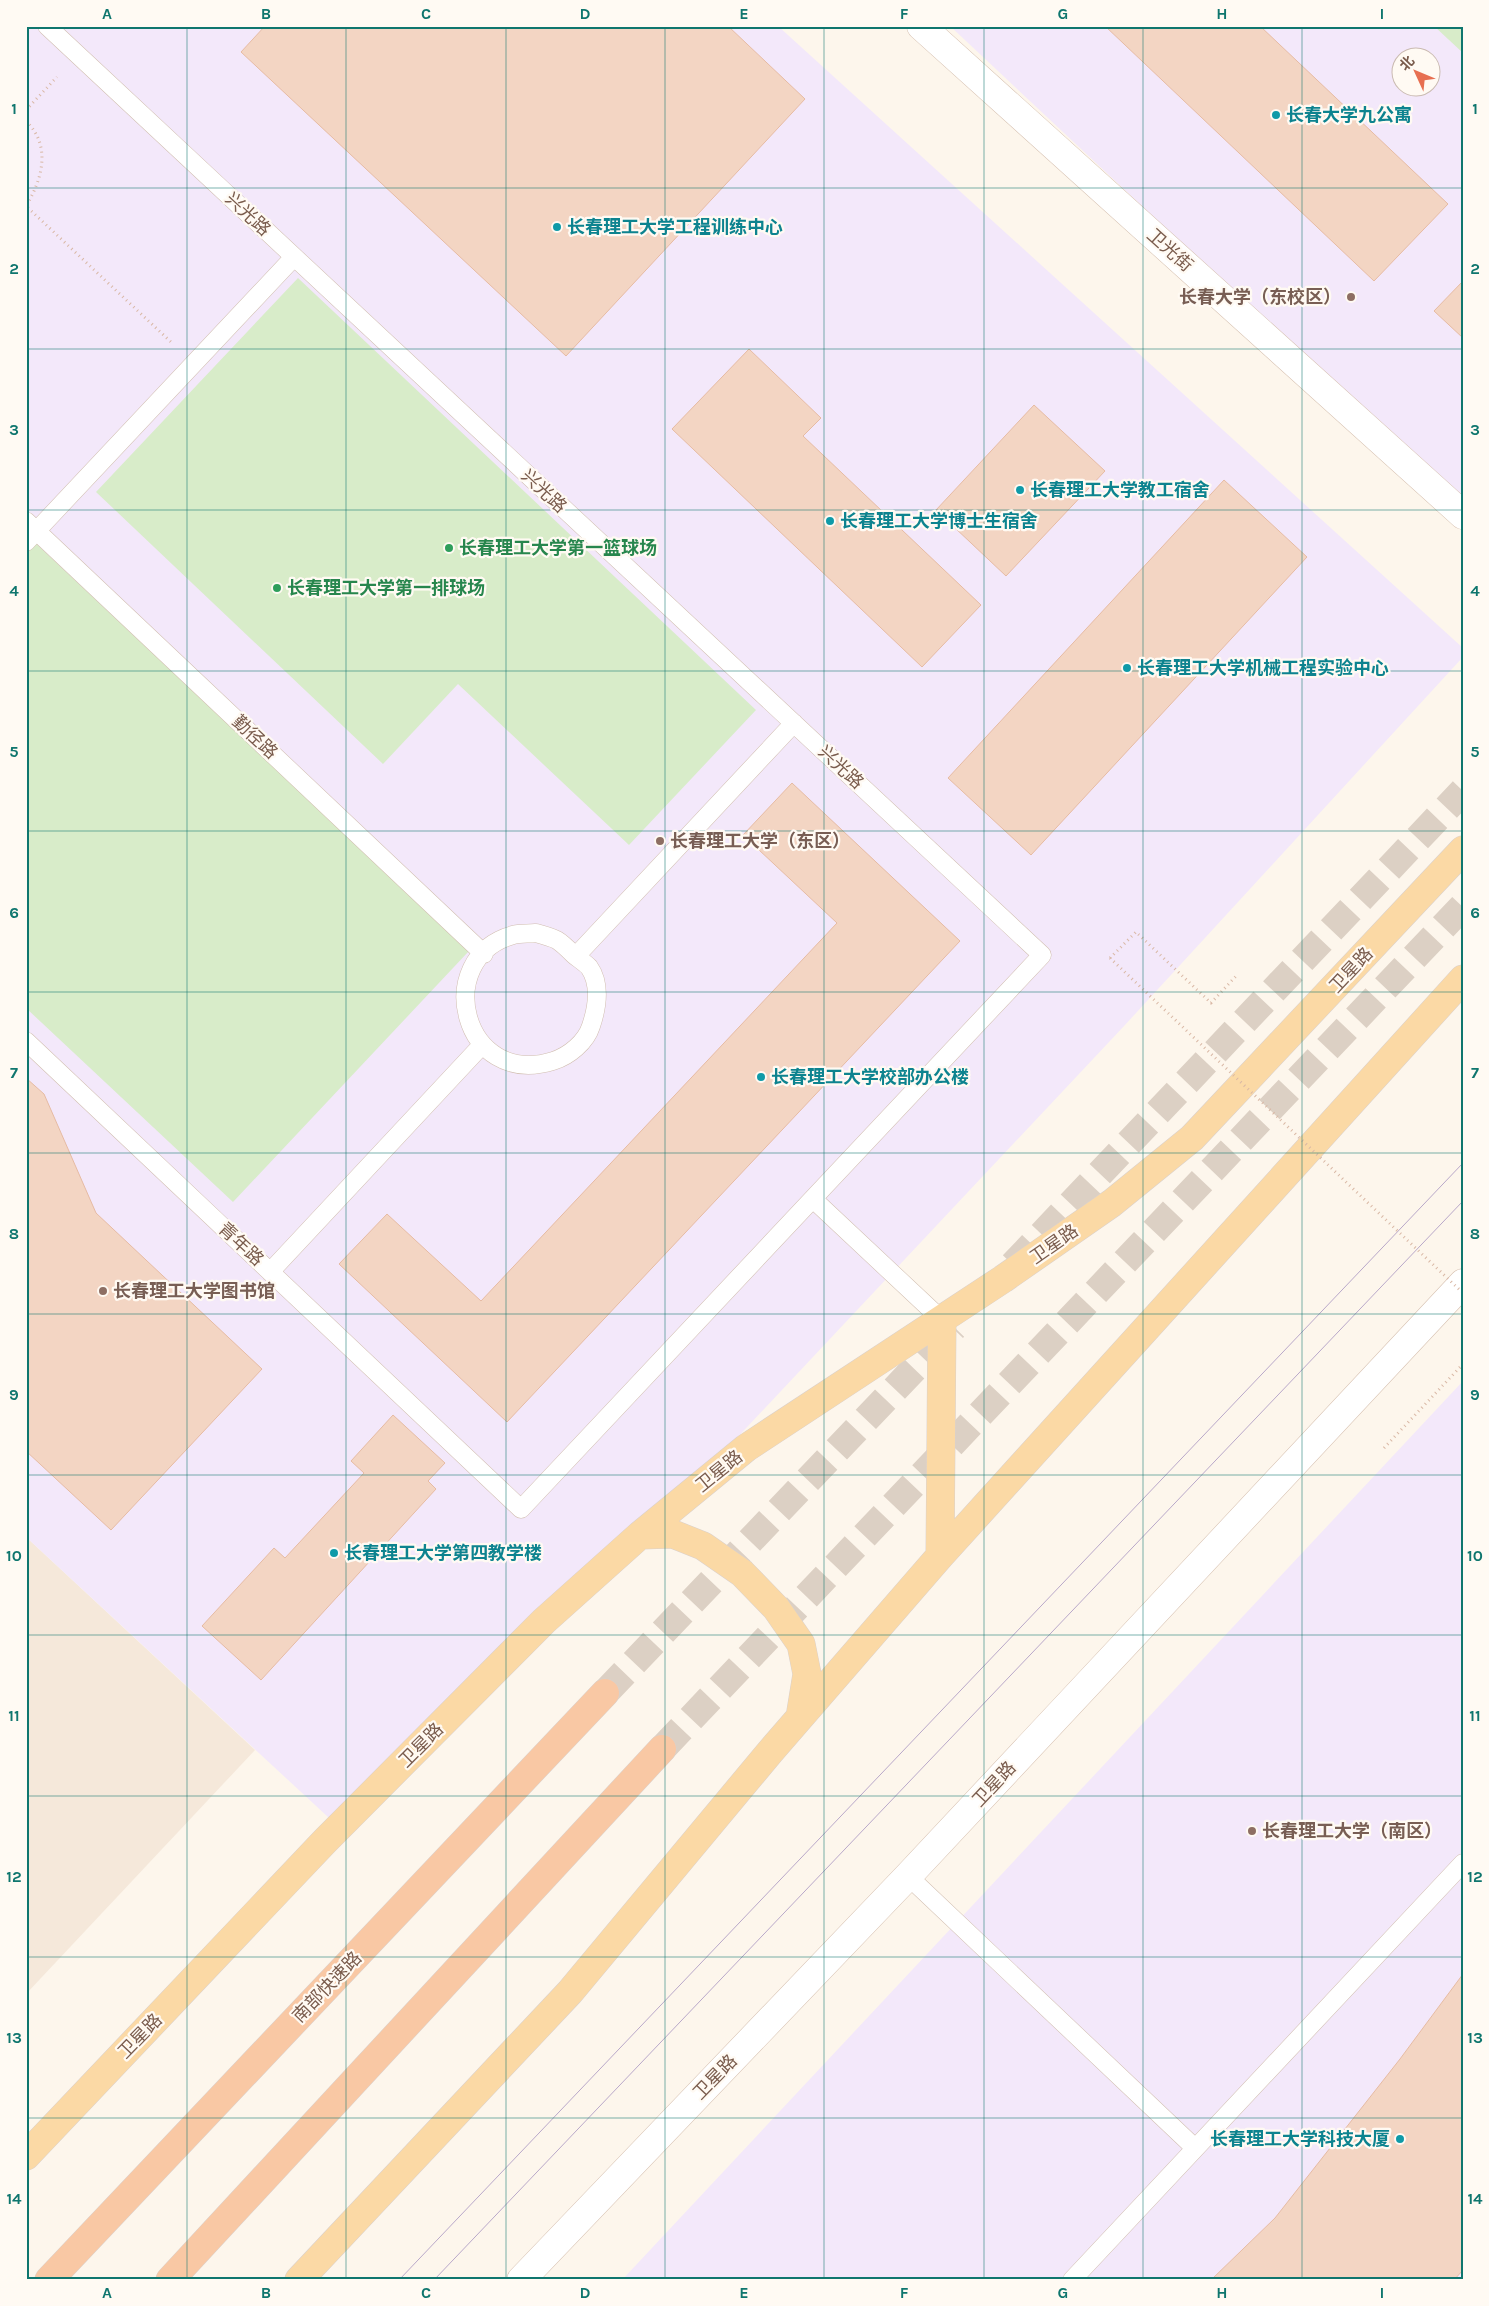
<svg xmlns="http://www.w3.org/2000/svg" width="1489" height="2306" font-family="Karla,'Noto Sans SC',sans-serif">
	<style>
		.residential { fill: #f5e8da }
		.education { fill: #f3e8fa; fill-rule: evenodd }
		.green { fill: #d8ecc9 }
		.building { fill: #f3d5c3; stroke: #e6bba3 }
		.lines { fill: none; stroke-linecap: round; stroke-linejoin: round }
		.trunk-tunnel { stroke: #dcd0c4; stroke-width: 28; stroke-dasharray: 28 14; stroke-linecap: butt }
		.service-casing { stroke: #d1beb0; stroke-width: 19 }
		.secondary-casing { stroke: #d6c0b0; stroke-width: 29 }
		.primary-casing { stroke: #dad1cd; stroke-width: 29 }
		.trunk-casing { stroke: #dad1cd; stroke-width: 29 }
		.path { stroke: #d9b8a5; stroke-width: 3; stroke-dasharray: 1 4; stroke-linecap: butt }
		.service { stroke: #fff; stroke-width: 18 }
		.secondary { stroke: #fff; stroke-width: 28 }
		.primary { stroke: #fbd9a5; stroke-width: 28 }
		.trunk { stroke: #f9c8a4; stroke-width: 28 }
		.tram { stroke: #b9a8c9; stroke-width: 1 }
		.path-bridge { stroke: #d9b8a5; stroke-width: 3; stroke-dasharray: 1 4; stroke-linecap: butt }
		.grid { fill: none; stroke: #0f766e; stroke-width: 1; stroke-opacity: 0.55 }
		.culture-dot { fill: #0f9aa8; stroke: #fffaf3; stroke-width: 2 }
		.education-dot { fill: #8d6e63; stroke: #fffaf3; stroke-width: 2 }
		.leisure-dot { fill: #2e9e5b; stroke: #fffaf3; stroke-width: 2 }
		.labels { text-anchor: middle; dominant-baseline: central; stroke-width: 4.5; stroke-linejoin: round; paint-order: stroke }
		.culture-label { font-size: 18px; font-weight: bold; fill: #0d838f; stroke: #fffaf3; text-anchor: start }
		.street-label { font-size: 18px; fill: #7a5c4d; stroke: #fffaf3 }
		.education-label { font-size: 18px; font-weight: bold; fill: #785e54; stroke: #fffaf3; text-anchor: start }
		.leisure-label { font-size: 18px; font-weight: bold; fill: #27864d; stroke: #fffaf3; text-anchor: start }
		.neatline { fill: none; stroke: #0f766e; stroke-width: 2 }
		.grid-label { font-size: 16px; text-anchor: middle; font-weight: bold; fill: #0f766e }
	</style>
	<rect width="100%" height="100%" fill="#fdf6ec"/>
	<path class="residential" d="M 26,1537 L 255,1750 L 26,1994 Z"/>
	<path class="education" d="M 26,26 L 778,26 L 1463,648 L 1463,657 L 1125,1025 L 593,1591 L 342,1830 L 26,1537 Z
		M 950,26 L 1463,26 L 1463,507 ZM 1402,58 L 1432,58 L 1432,88 L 1402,88 Z
		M 1463,1381 L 1463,2280 L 622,2280 Z"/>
	<path class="green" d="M 1434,26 L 1463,26 L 1463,53 Z
		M 298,278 L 756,710 L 629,845 L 458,684 L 383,764 L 96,492 Z
		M 26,534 L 469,951 L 233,1202 L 26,1008 Z"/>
	<path class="building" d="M 265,26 L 728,26 L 805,99 L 566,356 L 241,52 Z
		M 1105,26 L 1260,26 L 1448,204 L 1374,281 Z
		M 1463,281 L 1463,338 L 1434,311 Z
		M 749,349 L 821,418 L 803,436 L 981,605 L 922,667 L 672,429 Z
		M 1034,405 L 1105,471 L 1006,576 L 936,510 Z
		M 1224,480 L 1307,557 L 1031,855 L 948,778 Z
		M 792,783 L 960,941 L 507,1422 L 339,1264 L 387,1214 L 481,1301 L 837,923 L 743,835 Z
		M 26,1078 L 44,1094 L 96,1213 L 262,1369 L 111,1530 L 26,1451 Z
		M 393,1415 L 445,1463 L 428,1481 L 436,1489 L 261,1680 L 202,1626 L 274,1548 L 285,1558 L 364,1473 L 351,1461 Z
		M 1463,1974 L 1463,2270 L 1454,2280 L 1211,2280 L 1275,2218 L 1400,2059 Z"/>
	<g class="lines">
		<path class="trunk-tunnel" d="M 1013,1265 L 1463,791
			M 605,1693 L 954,1327
			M 662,1749 L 1463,906"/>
		<g class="service-casing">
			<path id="service" d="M 26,521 L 484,954
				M 26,542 L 294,257
				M 536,933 C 558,939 558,939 574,955 C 579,959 585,963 589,967 C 601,984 597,1008 591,1026 C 586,1042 569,1056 553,1061 C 462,1089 431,958 513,935 C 520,933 529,934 536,933 Z
				M 576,956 L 794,723
				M 26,1041 L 521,1509 L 1042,955 L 47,26
				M 813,1199 L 942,1320
				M 270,1272 L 482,1045
				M 908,1876 L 1195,2148
				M 1072,2280 L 1463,1863"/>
		</g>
		<g class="secondary-casing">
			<path id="secondary" d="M 921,26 L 1463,515
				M 521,2280 L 908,1876 L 1463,1283"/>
		</g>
		<g class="primary-casing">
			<path id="primary" d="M 640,1535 L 673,1534 L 703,1546 L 742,1573 L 776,1608 L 801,1644 L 807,1674 L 800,1717
				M 940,1556 L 942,1320
				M 26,2156 L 325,1841 L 544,1621 L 640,1535 L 746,1448 L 1003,1279 L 1112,1203 L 1192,1138 L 1463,850
				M 299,2280 L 570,1992 L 770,1752 L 940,1556 L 1463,979"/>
		</g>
		<g class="trunk-casing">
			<path id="trunk" d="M 49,2280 L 605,1693
				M 170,2280 L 662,1749"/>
		</g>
		<path class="path" d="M 26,110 L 57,77
			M 26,121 C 52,146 42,180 26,206 L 171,342
			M 1110,958 L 1136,932 L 1211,1003 L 1237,975
			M 1384,1448 L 1463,1364"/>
		<use href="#service" class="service"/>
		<use href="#secondary" class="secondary"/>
		<use href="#primary" class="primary"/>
		<use href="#trunk" class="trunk"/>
		<path class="tram" d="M 399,2280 L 1463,1163
			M 434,2280 L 1463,1201"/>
		<path class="path-bridge" d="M 1110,958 L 1463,1293"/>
	</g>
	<path class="grid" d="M 187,26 L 187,2280M 346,26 L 346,2280M 506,26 L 506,2280M 665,26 L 665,2280M 824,26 L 824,2280M 984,26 L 984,2280M 1143,26 L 1143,2280M 1302,26 L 1302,2280M 26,188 L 1463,188M 26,349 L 1463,349M 26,510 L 1463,510M 26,671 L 1463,671M 26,831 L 1463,831M 26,992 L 1463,992M 26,1153 L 1463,1153M 26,1314 L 1463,1314M 26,1475 L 1463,1475M 26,1635 L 1463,1635M 26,1796 L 1463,1796M 26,1957 L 1463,1957M 26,2118 L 1463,2118"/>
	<g class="culture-dot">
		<circle cx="1276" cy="115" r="5"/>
		<circle cx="557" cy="227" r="5"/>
		<circle cx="1020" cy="490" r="5"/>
		<circle cx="830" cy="521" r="5"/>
		<circle cx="1127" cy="668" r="5"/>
		<circle cx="761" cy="1077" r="5"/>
		<circle cx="334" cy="1553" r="5"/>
		<circle cx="1400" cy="2139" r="5"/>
	</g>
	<g class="education-dot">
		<circle cx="1351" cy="297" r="5"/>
		<circle cx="660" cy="841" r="5"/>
		<circle cx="103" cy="1291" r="5"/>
		<circle cx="1252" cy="1831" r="5"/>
	</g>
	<g class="leisure-dot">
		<circle cx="449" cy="548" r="5"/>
		<circle cx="277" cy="588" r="5"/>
	</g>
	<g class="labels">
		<g class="culture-label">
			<text x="1286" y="115">长春大学九公寓</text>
			<text x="567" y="227">长春理工大学工程训练中心</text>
			<text x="1030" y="490">长春理工大学教工宿舍</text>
			<text x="840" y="521">长春理工大学博士生宿舍</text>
			<text x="1137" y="668">长春理工大学机械工程实验中心</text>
			<text x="771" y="1077">长春理工大学校部办公楼</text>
			<text x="344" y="1553">长春理工大学第四教学楼</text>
			<text x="1390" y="2139" text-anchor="end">长春理工大学科技大厦</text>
		</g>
		<g class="street-label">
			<text transform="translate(248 214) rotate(43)">兴光路</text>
			<text transform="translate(1170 250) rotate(42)">卫光街</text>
			<text transform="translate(544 491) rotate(43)">兴光路</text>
			<text transform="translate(255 737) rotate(43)">勤径路</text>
			<text transform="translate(841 767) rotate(43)">兴光路</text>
			<text transform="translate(1351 970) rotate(-47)">卫星路</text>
			<text transform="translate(241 1244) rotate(43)">青年路</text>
			<text transform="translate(1054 1244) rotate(-35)">卫星路</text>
			<text transform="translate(719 1471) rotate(-39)">卫星路</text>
			<text transform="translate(421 1745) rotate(-45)">卫星路</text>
			<text transform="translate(994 1784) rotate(-47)">卫星路</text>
			<text transform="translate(327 1987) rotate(-46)">南部快速路</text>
			<text transform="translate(140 2036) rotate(-46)">卫星路</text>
			<text transform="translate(715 2077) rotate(-46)">卫星路</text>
		</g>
		<g class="education-label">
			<text x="1341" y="297" text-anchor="end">长春大学（东校区）</text>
			<text x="670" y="841">长春理工大学（东区）</text>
			<text x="113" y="1291">长春理工大学图书馆</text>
			<text x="1262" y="1831">长春理工大学（南区）</text>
		</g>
		<g class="leisure-label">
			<text x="459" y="548">长春理工大学第一篮球场</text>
			<text x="287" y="588">长春理工大学第一排球场</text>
		</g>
	</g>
	<rect width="1489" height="2306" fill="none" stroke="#fffaf3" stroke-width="55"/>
	<g transform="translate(1416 72) rotate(314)"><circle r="24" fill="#fffaf3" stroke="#cabbb1"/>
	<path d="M0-4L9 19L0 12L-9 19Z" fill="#e76f51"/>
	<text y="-8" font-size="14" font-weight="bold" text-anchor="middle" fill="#7a5c4d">北</text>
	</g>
	<rect x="28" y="28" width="1434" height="2250" class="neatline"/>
	<g class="grid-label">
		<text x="107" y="19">A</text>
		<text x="266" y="19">B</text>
		<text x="426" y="19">C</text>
		<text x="585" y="19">D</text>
		<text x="744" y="19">E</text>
		<text x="904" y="19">F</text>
		<text x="1063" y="19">G</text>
		<text x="1222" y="19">H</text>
		<text x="1382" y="19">I</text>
		<text x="14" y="114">1</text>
		<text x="1475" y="114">1</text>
		<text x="14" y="274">2</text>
		<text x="1475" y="274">2</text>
		<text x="14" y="435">3</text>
		<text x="1475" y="435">3</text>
		<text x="14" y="596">4</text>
		<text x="1475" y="596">4</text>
		<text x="14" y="757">5</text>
		<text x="1475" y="757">5</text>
		<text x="14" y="918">6</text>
		<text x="1475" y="918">6</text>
		<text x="14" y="1078">7</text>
		<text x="1475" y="1078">7</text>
		<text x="14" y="1239">8</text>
		<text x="1475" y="1239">8</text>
		<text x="14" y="1400">9</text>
		<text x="1475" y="1400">9</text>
		<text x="14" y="1561">10</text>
		<text x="1475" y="1561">10</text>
		<text x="14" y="1721">11</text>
		<text x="1475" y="1721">11</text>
		<text x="14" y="1882">12</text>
		<text x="1475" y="1882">12</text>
		<text x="14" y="2043">13</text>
		<text x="1475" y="2043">13</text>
		<text x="14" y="2204">14</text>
		<text x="1475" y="2204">14</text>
		<text x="107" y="2298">A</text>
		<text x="266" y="2298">B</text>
		<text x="426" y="2298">C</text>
		<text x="585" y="2298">D</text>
		<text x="744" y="2298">E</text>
		<text x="904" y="2298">F</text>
		<text x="1063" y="2298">G</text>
		<text x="1222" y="2298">H</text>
		<text x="1382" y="2298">I</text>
	</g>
</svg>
